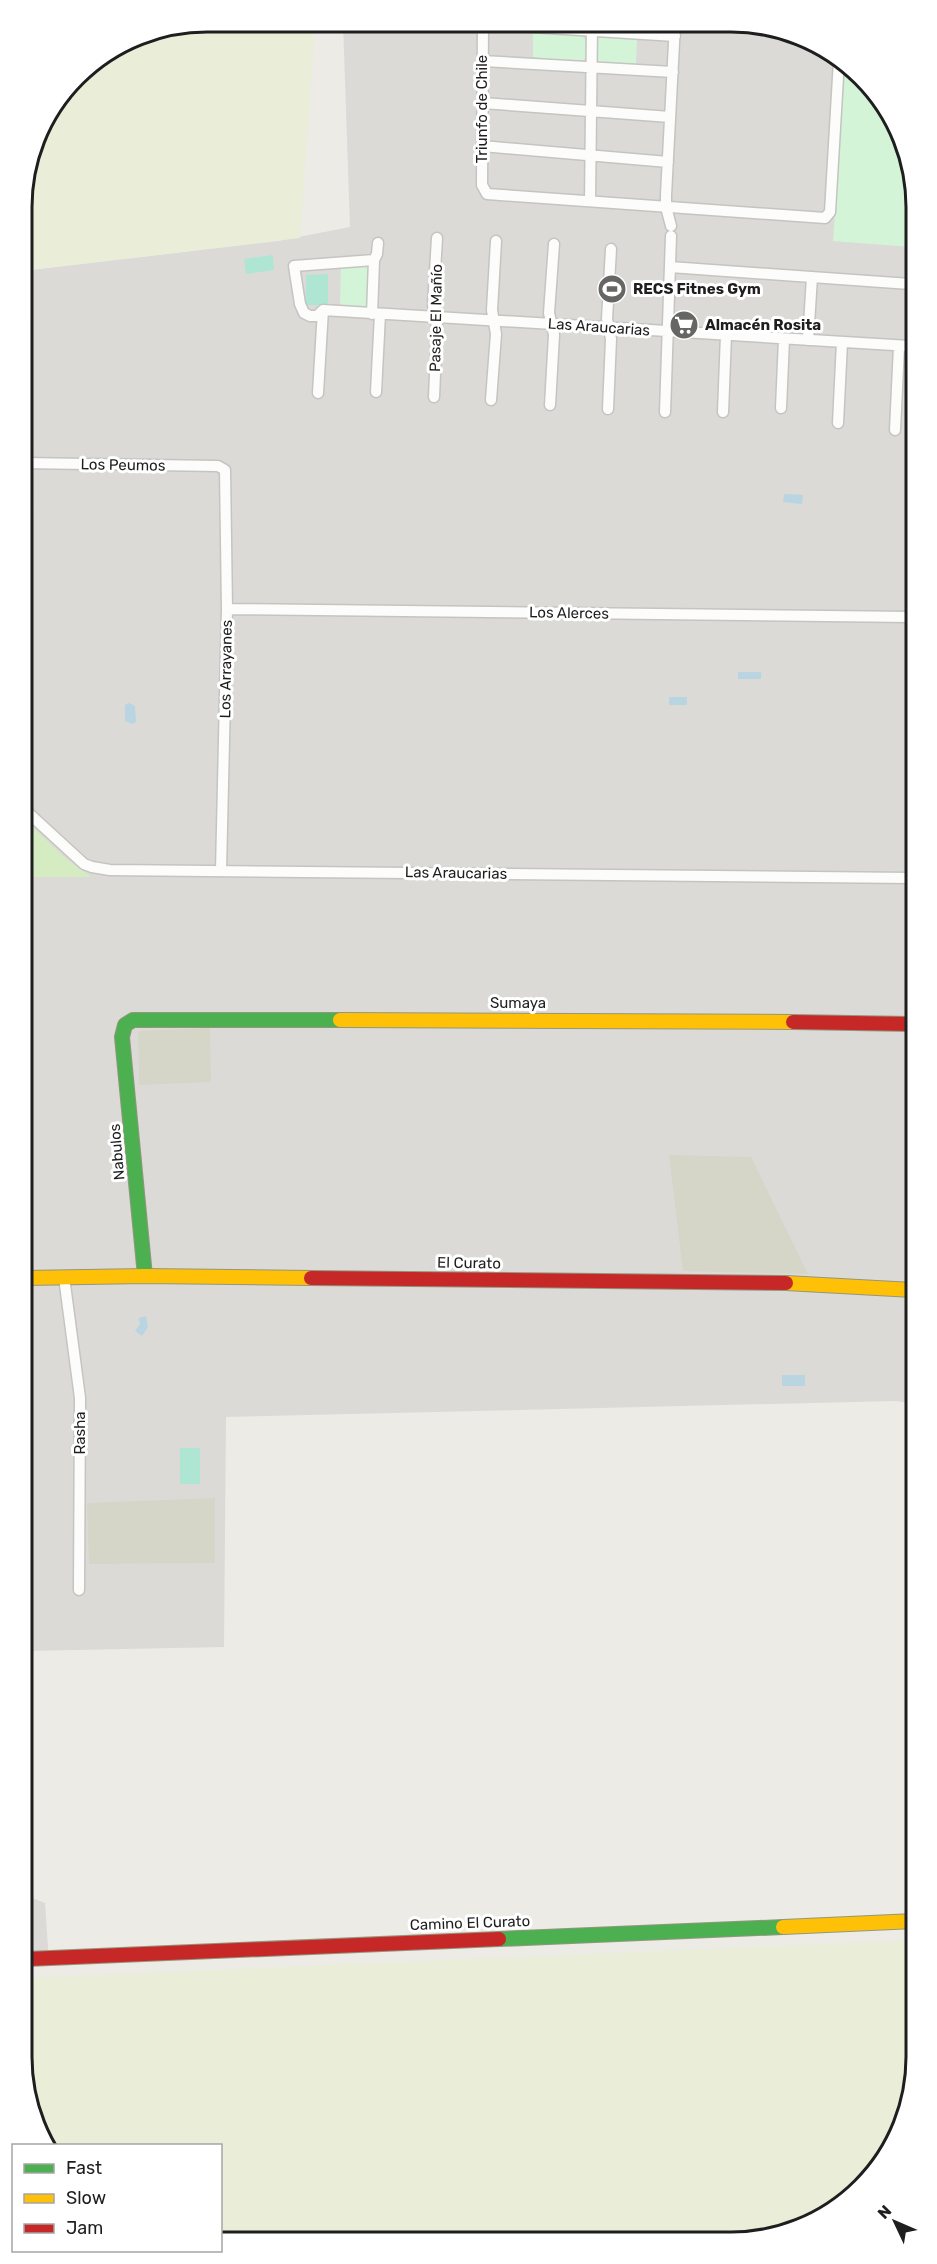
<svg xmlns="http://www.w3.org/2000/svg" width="937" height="2264" font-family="Rubik,sans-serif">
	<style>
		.residential { fill: #dbdad7 }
		.construction { fill: #d5d6c7 }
		.farmland { fill: #eaedd8 }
		.grass { fill: #d5ecc3 }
		.park { fill: #d3f4d6 }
		.pitch { fill: #afe6d3 }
		.water { fill: #b8d5e1 }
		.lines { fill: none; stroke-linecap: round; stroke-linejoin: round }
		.street-casing { stroke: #c5c4c2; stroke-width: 13 }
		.fast-casing { stroke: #92977d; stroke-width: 16 }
		.slow-casing { stroke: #92977d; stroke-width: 16 }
		.jam-casing { stroke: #92977d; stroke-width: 16 }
		.street { stroke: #fcfcfb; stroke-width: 10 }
		.fast { stroke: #4caf50; stroke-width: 14 }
		.slow { stroke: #ffc107; stroke-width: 14 }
		.jam { stroke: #c62828; stroke-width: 14 }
		.labels { text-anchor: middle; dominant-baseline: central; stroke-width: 6; stroke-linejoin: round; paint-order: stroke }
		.street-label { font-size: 15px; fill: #1e1e1e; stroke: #fff }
		.poi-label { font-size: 15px; font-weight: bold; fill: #1e1e1e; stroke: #fff; text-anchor: start }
		.rim { fill: none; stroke: #1e1e1e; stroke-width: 3 }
	</style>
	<rect width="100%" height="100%" fill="#ecebe6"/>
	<path class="residential" d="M 343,22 L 767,24 L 853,67 L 891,113 L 910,159 L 914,1403 L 894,1401 L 226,1417 L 224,1647 L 26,1651 L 22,271 L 278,241 L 350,227 Z
		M 27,1896 L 45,1903 L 49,1962 L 27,1962 Z"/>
	<path class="construction" d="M 210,1028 L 211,1082 L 139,1085 L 138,1031 Z
		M 669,1155 L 751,1157 L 808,1274 L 683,1271 Z
		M 215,1498 L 215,1563 L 89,1564 L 87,1503 Z"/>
	<path class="farmland" d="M 206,21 L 315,22 L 300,238 L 22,271 L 21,194 L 40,124 L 84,67 L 136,35 Z
		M 915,1940 L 916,2069 L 902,2128 L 870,2180 L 833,2212 L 778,2237 L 221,2239 L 220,2146 L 44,2145 L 27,2105 L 27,1978 Z"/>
	<path class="grass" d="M 23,818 L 64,857 L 91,877 L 24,877 Z"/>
	<path class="park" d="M 597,23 L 609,24 L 609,37 L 637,39 L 636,64 L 600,62 L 596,58 Z
		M 533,32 L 582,36 L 587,41 L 587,57 L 581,62 L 533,57 Z
		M 845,63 L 853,67 L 891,113 L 910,159 L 910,247 L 833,241 Z
		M 341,263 L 370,264 L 368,309 L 340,309 Z"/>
	<path class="pitch" d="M 273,255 L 274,270 L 246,274 L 244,259 Z
		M 328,274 L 328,305 L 306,305 L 306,275 Z
		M 180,1448 L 200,1448 L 200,1484 L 180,1484 Z"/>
	<path class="water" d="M 784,494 L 803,495 L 802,504 L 783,502 Z
		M 738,672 L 761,672 L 761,679 L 738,679 Z
		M 669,697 L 687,697 L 687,705 L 669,705 Z
		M 129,703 L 135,706 L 136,722 L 133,724 L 125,721 L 125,705 Z
		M 146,1316 L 148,1327 L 142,1336 L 135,1331 L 140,1324 L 139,1318 Z
		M 782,1375 L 805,1375 L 805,1386 L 782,1386 Z"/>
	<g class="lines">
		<g class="street-casing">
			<path id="street" d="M 483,23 L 482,185 L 487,194 L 825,218 L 830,212 L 839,60
				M 483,24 L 675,36
				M 483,61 L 673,72
				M 483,103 L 670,117
				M 482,146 L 668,162
				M 590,201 L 592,24
				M 671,226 L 666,207 L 666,195 L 675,24
				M 670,267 L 910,284
				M 323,310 L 910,346
				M 323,310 L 317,316 L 310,316 L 304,313 L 300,304 L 294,266 L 374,260
				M 372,314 L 374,260 L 377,254 L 378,243
				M 808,340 L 812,277
				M 376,392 L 380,314
				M 318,393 L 323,310
				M 434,397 L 437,327 L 433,305 L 437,238
				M 491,400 L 496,334 L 492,310 L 496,241
				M 550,405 L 554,335 L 549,313 L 554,244
				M 781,408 L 784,339
				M 608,409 L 611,339 L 607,319 L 611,249
				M 665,412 L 671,236
				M 723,412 L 726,335
				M 838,423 L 842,342
				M 895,430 L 899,346
				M 22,463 L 218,466 L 225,470 L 227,609 L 221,871
				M 227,609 L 911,617
				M 23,808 L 84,864 L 92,867 L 110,870 L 912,878
				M 64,1277 L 80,1398 L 79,1590"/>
		</g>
		<g class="fast-casing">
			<path id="fast" d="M 145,1276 L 122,1037 L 125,1025 L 133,1020 L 340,1020
				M 499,1939 L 783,1927"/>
		</g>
		<g class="slow-casing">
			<path id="slow" d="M 340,1020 L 793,1022
				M 25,1278 L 145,1276 L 311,1278
				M 786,1283 L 913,1290
				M 783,1927 L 915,1921"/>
		</g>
		<g class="jam-casing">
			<path id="jam" d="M 793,1022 L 912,1024
				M 311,1278 L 786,1283
				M 27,1959 L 499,1939"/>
		</g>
		<use href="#street" class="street"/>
		<use href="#fast" class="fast"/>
		<use href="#slow" class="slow"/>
		<use href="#jam" class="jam"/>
	</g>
	<defs>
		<g id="stadium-disc" transform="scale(1.5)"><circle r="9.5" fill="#666664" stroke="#fff"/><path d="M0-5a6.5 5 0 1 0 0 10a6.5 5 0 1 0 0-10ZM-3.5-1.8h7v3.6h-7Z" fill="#fff"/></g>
		<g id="supermarket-disc" transform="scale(1.5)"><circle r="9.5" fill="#666664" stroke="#fff"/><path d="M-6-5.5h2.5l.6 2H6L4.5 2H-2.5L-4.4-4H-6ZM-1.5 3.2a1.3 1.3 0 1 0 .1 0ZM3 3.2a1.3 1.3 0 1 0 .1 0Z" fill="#fff"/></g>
	</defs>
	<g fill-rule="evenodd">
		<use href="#stadium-disc" x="612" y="289"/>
		<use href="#supermarket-disc" x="684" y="325"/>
	</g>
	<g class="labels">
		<g class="street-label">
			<text transform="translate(482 109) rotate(-90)">Triunfo de Chile</text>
			<text transform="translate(436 318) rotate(-89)">Pasaje El Mañío</text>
			<text transform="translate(599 327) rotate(4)">Las Araucarias</text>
			<text transform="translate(123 465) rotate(1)">Los Peumos</text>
			<text transform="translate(569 613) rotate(1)">Los Alerces</text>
			<text transform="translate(226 669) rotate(-89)">Los Arrayanes</text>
			<text transform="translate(456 873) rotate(1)">Las Araucarias</text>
			<text x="518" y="1003">Sumaya</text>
			<text transform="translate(117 1152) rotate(-95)">Nabulos</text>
			<text transform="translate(469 1263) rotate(1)">El Curato</text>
			<text transform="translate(80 1433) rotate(-90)">Rasha</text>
			<text transform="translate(470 1923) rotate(-2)">Camino El Curato</text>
		</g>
		<g class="poi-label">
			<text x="633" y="289">RECS Fitnes Gym</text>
			<text x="705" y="325">Almacén Rosita</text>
		</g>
	</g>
	<path d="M0 0H937V2264H0ZM207 32H731A175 175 0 0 1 906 207V2057A175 175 0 0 1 731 2232H207A175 175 0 0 1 32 2057V207A175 175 0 0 1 207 32Z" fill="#fff" fill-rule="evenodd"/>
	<path class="rim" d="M207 32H731A175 175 0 0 1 906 207V2057A175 175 0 0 1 731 2232H207A175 175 0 0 1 32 2057V207A175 175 0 0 1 207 32Z"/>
	<rect x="12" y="2144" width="210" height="108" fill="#ffffff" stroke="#a5a5a5" stroke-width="1.5"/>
	<rect x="24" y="2164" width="30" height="9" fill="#4caf50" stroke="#a5a5a5" stroke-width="1.5"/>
	<text x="66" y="2174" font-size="18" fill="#1e1e1e">Fast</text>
	<rect x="24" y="2194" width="30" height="9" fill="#ffc107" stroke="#a5a5a5" stroke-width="1.5"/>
	<text x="66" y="2204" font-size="18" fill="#1e1e1e">Slow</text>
	<rect x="24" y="2224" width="30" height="9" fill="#c62828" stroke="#a5a5a5" stroke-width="1.5"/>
	<text x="66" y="2234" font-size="18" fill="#1e1e1e">Jam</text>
	<g transform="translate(895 2222) rotate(314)" stroke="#ffffff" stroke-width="4.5" paint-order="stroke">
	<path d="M0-4.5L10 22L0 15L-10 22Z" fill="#1e1e1e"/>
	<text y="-9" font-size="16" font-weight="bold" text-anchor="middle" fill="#1e1e1e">N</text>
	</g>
</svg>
